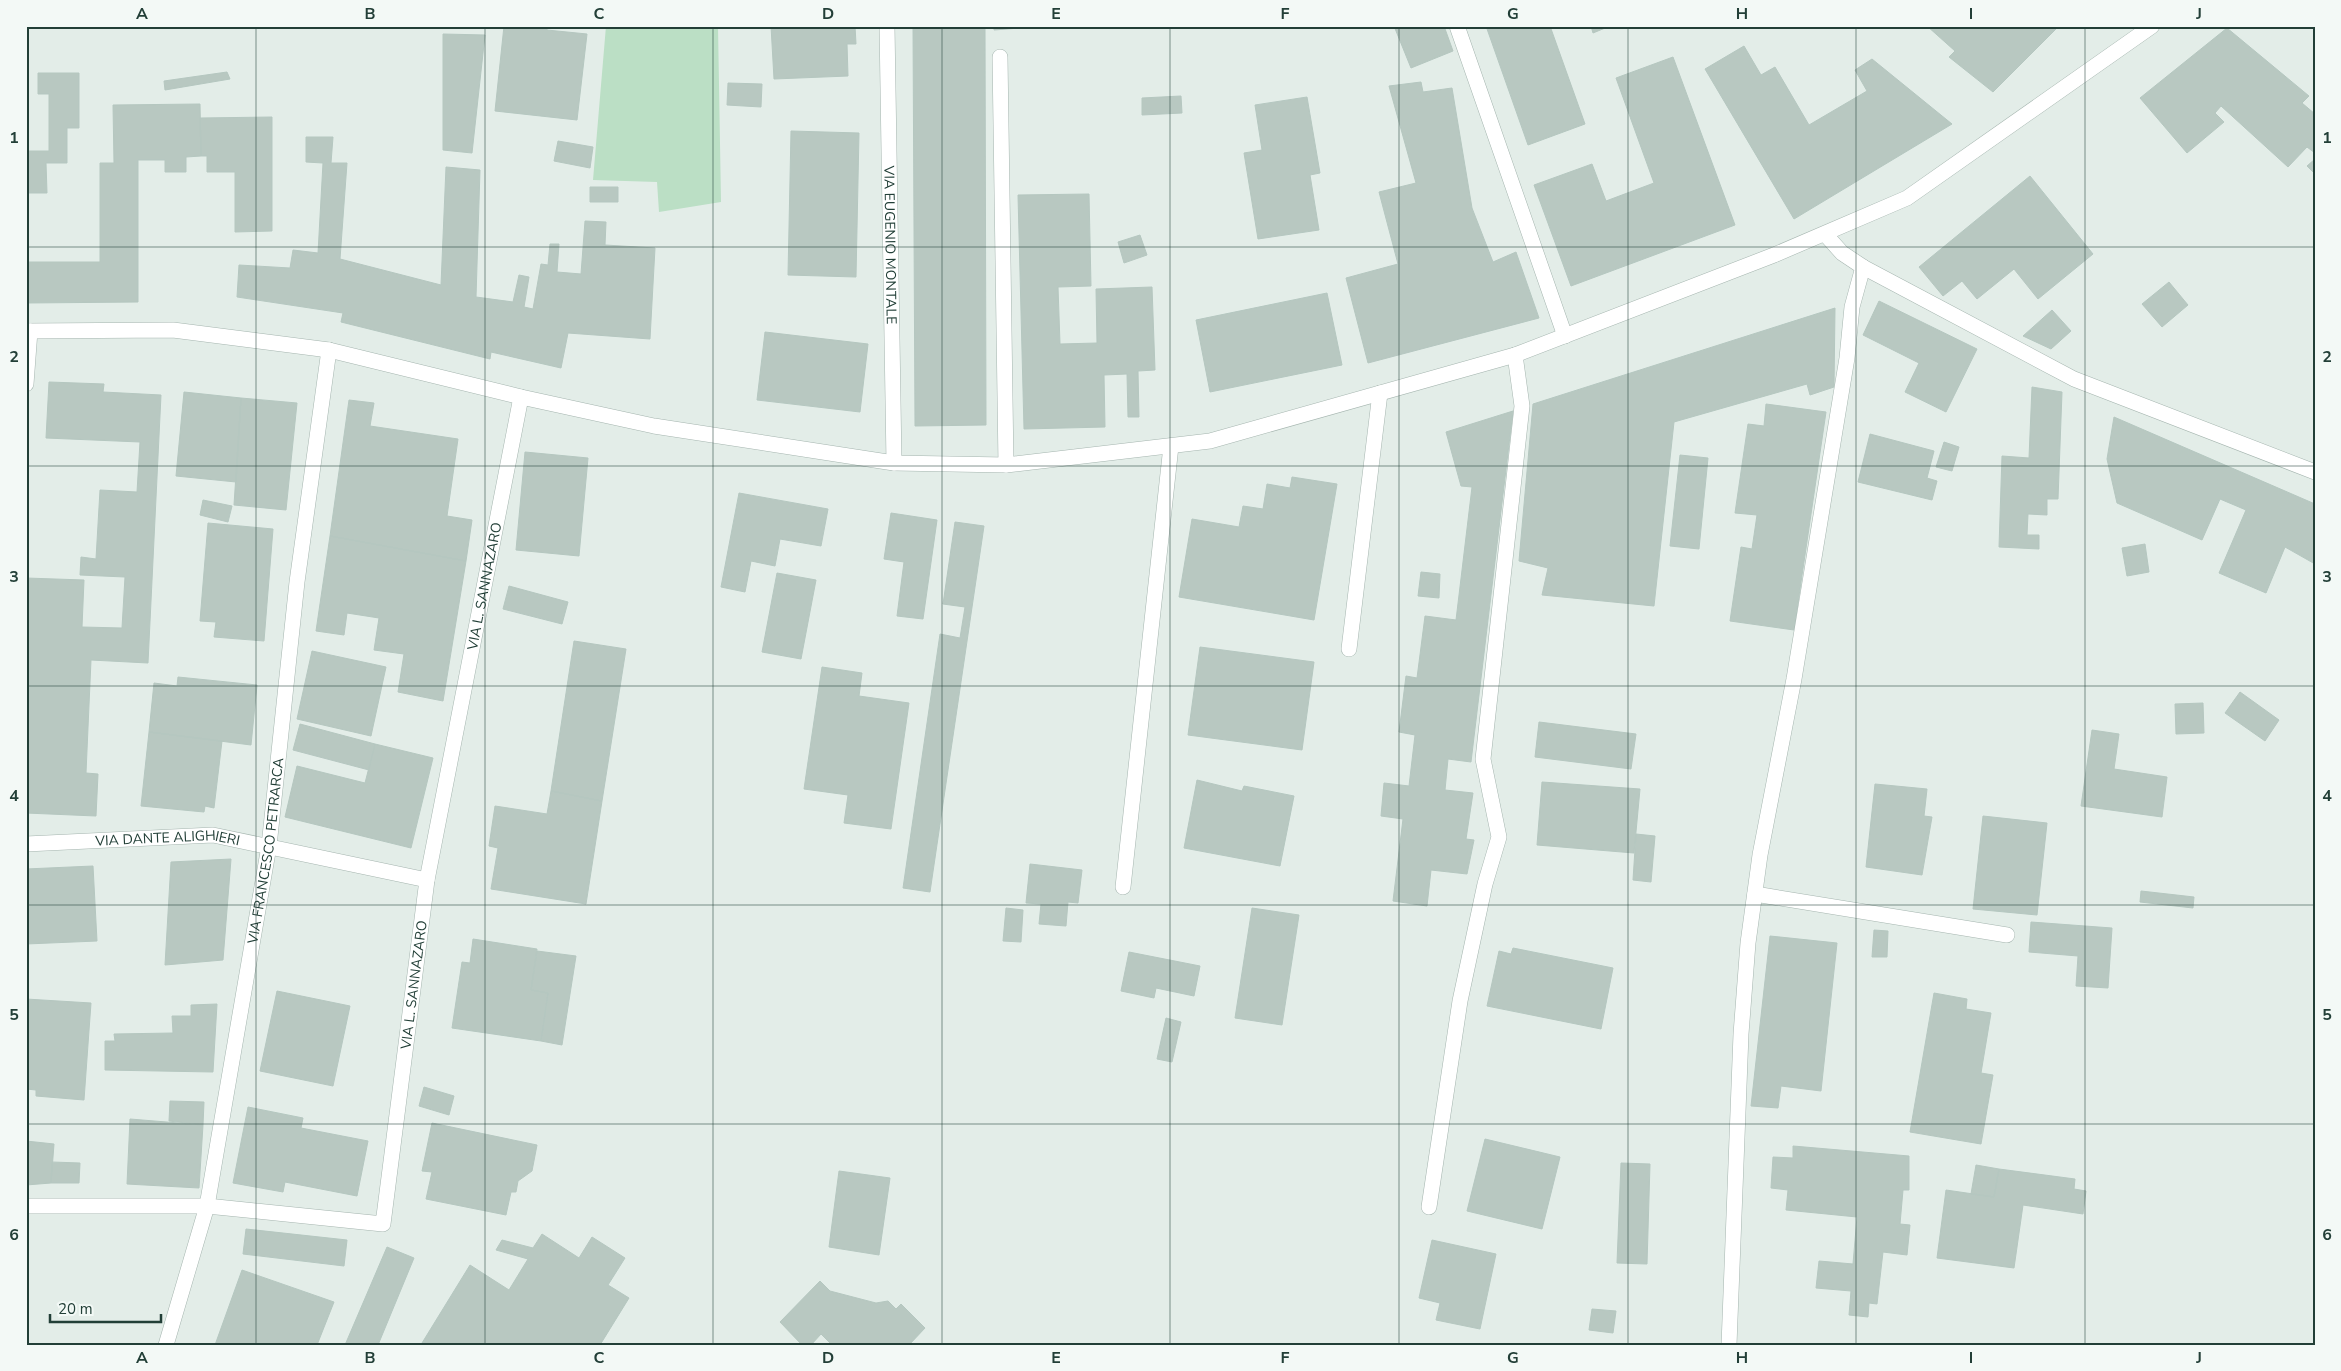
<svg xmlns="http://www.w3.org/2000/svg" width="2341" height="1371" font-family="'Nunito Sans',sans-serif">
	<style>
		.green { fill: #bbdfc5 }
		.building { fill: #b8c8c1; stroke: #b5c7c0 }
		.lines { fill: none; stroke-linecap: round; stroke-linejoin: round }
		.minor-casing { stroke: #a5b5af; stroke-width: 16 }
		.minor { stroke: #fff; stroke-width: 15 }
		.grid { fill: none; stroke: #223f37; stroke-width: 1; stroke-opacity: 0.55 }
		.labels { text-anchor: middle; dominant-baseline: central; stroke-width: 5; stroke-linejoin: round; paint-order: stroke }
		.street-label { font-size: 14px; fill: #223f37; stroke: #f3f9f6 }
		.neatline { fill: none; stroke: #223f37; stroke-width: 2 }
		.grid-label { font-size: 16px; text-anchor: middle; font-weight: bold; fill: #223f37 }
	</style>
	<rect width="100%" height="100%" fill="#e3ede8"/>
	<path class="green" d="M 606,26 L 718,26 L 721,202 L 659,212 L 657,182 L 593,180 Z"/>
	<path class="building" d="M 504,26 L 547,26 L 547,30 L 587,34 L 577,120 L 495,111 Z
		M 771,26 L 855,26 L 856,44 L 847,44 L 848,76 L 774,79 Z
		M 913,26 L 985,26 L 986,425 L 915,426 Z
		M 994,26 L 1033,26 L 1033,27 L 994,30 Z
		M 1394,26 L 1444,26 L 1453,51 L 1411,68 Z
		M 1486,26 L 1550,26 L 1585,124 L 1528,145 Z
		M 1591,26 L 1610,26 L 1593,33 Z
		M 1927,26 L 2059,26 L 1993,92 L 1949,57 L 1955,51 Z
		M 2227,28 L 2309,96 L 2302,103 L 2315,114 L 2315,153 L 2307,147 L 2288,167 L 2221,106 L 2215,113 L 2224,122 L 2187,153 L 2140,98 Z
		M 443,34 L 485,35 L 472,153 L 443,150 Z
		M 1744,46 L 1761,75 L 1775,67 L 1809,125 L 1867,91 L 1855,70 L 1872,59 L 1952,124 L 1794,219 L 1705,69 Z
		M 1673,57 L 1735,225 L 1571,286 L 1534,185 L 1592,164 L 1606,201 L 1654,183 L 1616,78 Z
		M 227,72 L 230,79 L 165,90 L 164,81 Z
		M 38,73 L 79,73 L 79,128 L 67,128 L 67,163 L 46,163 L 47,193 L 26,193 L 26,151 L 49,151 L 49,94 L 38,94 Z
		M 1421,82 L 1423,92 L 1452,88 L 1472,208 L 1493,262 L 1516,252 L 1539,318 L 1368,363 L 1346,278 L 1398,264 L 1379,192 L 1416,183 L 1389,86 Z
		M 728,83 L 762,84 L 761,107 L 727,105 Z
		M 1181,96 L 1182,113 L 1142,115 L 1142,98 Z
		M 1307,97 L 1320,173 L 1310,175 L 1319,230 L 1258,239 L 1244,153 L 1262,150 L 1255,105 Z
		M 200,104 L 201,156 L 186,157 L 186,172 L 165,172 L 165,160 L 138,160 L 138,302 L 26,303 L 26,262 L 100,262 L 100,163 L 114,163 L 113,105 Z
		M 272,117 L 272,231 L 235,232 L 235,172 L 207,172 L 207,156 L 201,156 L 200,118 Z
		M 791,131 L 859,133 L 856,277 L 788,275 Z
		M 306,137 L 333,137 L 331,163 L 347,163 L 340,259 L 441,285 L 446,167 L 480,170 L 476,297 L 513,302 L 519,275 L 529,277 L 524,307 L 533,309 L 541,264 L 548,265 L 550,244 L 559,244 L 557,272 L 581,274 L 585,221 L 606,222 L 605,245 L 655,248 L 650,339 L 568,333 L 561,368 L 491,352 L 490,359 L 341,322 L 343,313 L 237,297 L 239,265 L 290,268 L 293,250 L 318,253 L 323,163 L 306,162 Z
		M 558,141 L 593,147 L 590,168 L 554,161 Z
		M 2315,159 L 2315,174 L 2307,166 Z
		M 2030,176 L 2093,254 L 2038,299 L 2014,269 L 1977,299 L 1962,281 L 1943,296 L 1919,267 Z
		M 590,187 L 618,187 L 618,202 L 590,202 Z
		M 1089,194 L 1091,286 L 1058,287 L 1060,344 L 1097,343 L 1096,289 L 1152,287 L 1155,370 L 1138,371 L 1139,417 L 1128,417 L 1127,374 L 1104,375 L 1105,427 L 1024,429 L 1018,195 Z
		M 1140,235 L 1147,255 L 1124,263 L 1118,242 Z
		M 2169,282 L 2188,305 L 2162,327 L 2142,304 Z
		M 1327,293 L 1342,365 L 1210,392 L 1196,320 Z
		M 1879,301 L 1977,349 L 1946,412 L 1905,392 L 1919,363 L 1863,335 Z
		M 1835,308 L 1834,387 L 1810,395 L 1807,384 L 1674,422 L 1654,606 L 1542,595 L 1548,568 L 1519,561 L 1533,404 Z
		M 2052,310 L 2071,331 L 2051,349 L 2023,336 Z
		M 765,332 L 868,344 L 860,412 L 757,400 Z
		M 49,382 L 104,384 L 103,392 L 161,395 L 148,663 L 91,660 L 86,773 L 98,774 L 96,816 L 26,813 L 26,578 L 84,580 L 82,627 L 122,628 L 125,577 L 80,575 L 81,557 L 96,559 L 100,490 L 137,492 L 140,442 L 46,438 Z
		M 2032,387 L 2062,392 L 2058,499 L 2047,499 L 2047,515 L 2028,514 L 2027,535 L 2039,535 L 2039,549 L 1999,547 L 2002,456 L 2029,458 Z
		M 184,392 L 241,398 L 236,482 L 176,476 Z
		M 241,398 L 297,403 L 286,510 L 234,505 Z
		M 349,400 L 374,403 L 370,426 L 458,439 L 447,516 L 472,520 L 466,561 L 330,536 Z
		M 1766,404 L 1826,412 L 1794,630 L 1730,621 L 1741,547 L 1752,549 L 1757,515 L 1735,513 L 1748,424 L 1764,426 Z
		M 1513,411 L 1471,762 L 1448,759 L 1445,790 L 1473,793 L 1466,839 L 1474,840 L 1467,874 L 1431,870 L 1427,906 L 1393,901 L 1403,819 L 1381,816 L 1384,783 L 1409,786 L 1415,735 L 1399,732 L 1406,676 L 1417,678 L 1425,616 L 1456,620 L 1472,487 L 1461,486 L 1446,432 Z
		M 2114,417 L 2315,504 L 2315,564 L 2285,547 L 2266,593 L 2219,573 L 2246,510 L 2220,499 L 2202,540 L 2117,503 L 2107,459 Z
		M 1870,434 L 1934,451 L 1927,478 L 1937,481 L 1932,500 L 1858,482 Z
		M 1944,442 L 1959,447 L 1952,471 L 1936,467 Z
		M 525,452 L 588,458 L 579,556 L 516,550 Z
		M 1680,455 L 1708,458 L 1699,549 L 1670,546 Z
		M 1292,477 L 1337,484 L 1314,620 L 1179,597 L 1192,519 L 1239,527 L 1243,506 L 1263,509 L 1267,484 L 1290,488 Z
		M 739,493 L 828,509 L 821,546 L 780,539 L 775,566 L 751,561 L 745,592 L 721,587 Z
		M 203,500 L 232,506 L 228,522 L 200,515 Z
		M 891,513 L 937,520 L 923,619 L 897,616 L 904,562 L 884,559 Z
		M 955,522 L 984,526 L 930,892 L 903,888 L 940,634 L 960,638 L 965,607 L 943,604 Z
		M 208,523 L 273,529 L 264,641 L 214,637 L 216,622 L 200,621 Z
		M 330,536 L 466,561 L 443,701 L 398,692 L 404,654 L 374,650 L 379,618 L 347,613 L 344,635 L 316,631 Z
		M 2145,544 L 2149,572 L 2127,576 L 2122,548 Z
		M 1421,572 L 1440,574 L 1439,598 L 1418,596 Z
		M 777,573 L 816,580 L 801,659 L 762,652 Z
		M 509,586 L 568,602 L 562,624 L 503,609 Z
		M 574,641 L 626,649 L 602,801 L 551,791 Z
		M 1200,647 L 1314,662 L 1302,750 L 1188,735 Z
		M 312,651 L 386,667 L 371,736 L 297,719 Z
		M 822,667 L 862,673 L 859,696 L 909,703 L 891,829 L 844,823 L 848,795 L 804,789 Z
		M 178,677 L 257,685 L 251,745 L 149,732 L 154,683 L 177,686 Z
		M 2240,692 L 2279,720 L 2265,741 L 2225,713 Z
		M 2203,703 L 2204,733 L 2176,734 L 2175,704 Z
		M 1539,722 L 1636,734 L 1631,769 L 1535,757 Z
		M 300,724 L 375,744 L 369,770 L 293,750 Z
		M 2092,730 L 2119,734 L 2114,769 L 2167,777 L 2162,817 L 2081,806 Z
		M 149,732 L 222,741 L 214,808 L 205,806 L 204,812 L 141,806 Z
		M 375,744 L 433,758 L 411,848 L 285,817 L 297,766 L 365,783 Z
		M 1197,780 L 1242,791 L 1244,786 L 1294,796 L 1280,866 L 1184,848 Z
		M 1542,782 L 1640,789 L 1634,853 L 1537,845 Z
		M 1875,784 L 1927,789 L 1924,816 L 1932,817 L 1922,875 L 1866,867 Z
		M 551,791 L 602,801 L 586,904 L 491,889 L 498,848 L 489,846 L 495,806 L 547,814 Z
		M 1983,816 L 2047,823 L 2037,915 L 1973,909 Z
		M 1636,834 L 1655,836 L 1651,882 L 1633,880 Z
		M 231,859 L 223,960 L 165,965 L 171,862 Z
		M 1030,864 L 1082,870 L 1078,903 L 1068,902 L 1066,926 L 1039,924 L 1041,904 L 1026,903 Z
		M 93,866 L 97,941 L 26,944 L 26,869 Z
		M 2141,891 L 2194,897 L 2193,908 L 2140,902 Z
		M 1006,908 L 1023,910 L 1021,942 L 1003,941 Z
		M 1252,908 L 1299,915 L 1282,1025 L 1235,1018 Z
		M 2031,922 L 2112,928 L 2108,988 L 2076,986 L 2078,956 L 2029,952 Z
		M 1874,930 L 1888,931 L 1887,957 L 1872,957 Z
		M 1770,936 L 1837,943 L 1821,1091 L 1781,1086 L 1778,1108 L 1751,1106 Z
		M 473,939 L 537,949 L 531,990 L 548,993 L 541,1041 L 452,1028 L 462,962 L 470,963 Z
		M 1513,948 L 1613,968 L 1601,1029 L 1487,1006 L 1499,951 L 1511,954 Z
		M 537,951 L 576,956 L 562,1045 L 541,1041 L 548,993 L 531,990 Z
		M 1129,952 L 1200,966 L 1194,996 L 1156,988 L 1154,998 L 1121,991 Z
		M 277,991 L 350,1006 L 333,1086 L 260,1071 Z
		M 1934,993 L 1967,999 L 1966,1009 L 1991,1013 L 1981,1073 L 1993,1075 L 1981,1144 L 1910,1132 Z
		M 26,999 L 91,1003 L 84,1100 L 36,1096 L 36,1090 L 26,1089 Z
		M 217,1004 L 213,1072 L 105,1070 L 105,1041 L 115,1041 L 114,1034 L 173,1033 L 172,1016 L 191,1016 L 191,1005 Z
		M 1166,1018 L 1181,1022 L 1172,1062 L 1157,1059 Z
		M 424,1087 L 454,1096 L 449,1115 L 419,1106 Z
		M 170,1101 L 204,1102 L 203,1125 L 169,1121 Z
		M 248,1107 L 303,1118 L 301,1128 L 368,1141 L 357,1196 L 285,1182 L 283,1192 L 233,1183 Z
		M 130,1119 L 203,1125 L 199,1188 L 127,1184 Z
		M 432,1123 L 537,1145 L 532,1171 L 518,1181 L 516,1192 L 511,1192 L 506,1215 L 426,1199 L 432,1172 L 422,1171 Z
		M 1485,1139 L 1560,1157 L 1542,1229 L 1467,1211 Z
		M 26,1141 L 54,1144 L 51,1183 L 26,1185 Z
		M 1793,1146 L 1909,1156 L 1909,1190 L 1903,1190 L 1900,1224 L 1910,1225 L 1907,1255 L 1883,1252 L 1877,1304 L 1869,1303 L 1868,1317 L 1849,1315 L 1851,1291 L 1816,1288 L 1819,1261 L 1853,1264 L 1857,1217 L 1786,1210 L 1788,1190 L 1771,1188 L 1773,1157 L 1793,1158 Z
		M 52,1162 L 80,1163 L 79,1183 L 51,1183 Z
		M 1621,1163 L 1650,1164 L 1647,1264 L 1617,1263 Z
		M 1976,1165 L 1999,1169 L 1994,1197 L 1971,1194 Z
		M 1999,1169 L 2075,1179 L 2074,1189 L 2086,1191 L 2083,1214 L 2023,1205 L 2014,1268 L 1937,1258 L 1946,1190 L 1994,1197 Z
		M 839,1171 L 890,1178 L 879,1255 L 829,1247 Z
		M 246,1229 L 347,1240 L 344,1266 L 243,1254 Z
		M 542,1234 L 579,1258 L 592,1237 L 625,1258 L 608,1285 L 629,1298 L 600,1345 L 422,1343 L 470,1265 L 509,1290 L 528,1259 L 496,1250 L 502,1240 L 533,1248 Z
		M 1432,1240 L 1496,1254 L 1480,1329 L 1436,1320 L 1440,1303 L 1419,1298 Z
		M 387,1247 L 414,1258 L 378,1345 L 345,1345 Z
		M 242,1270 L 334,1302 L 317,1345 L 215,1345 Z
		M 820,1281 L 830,1291 L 876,1303 L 888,1301 L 896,1309 L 901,1304 L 925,1328 L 909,1345 L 832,1345 L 821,1334 L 811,1345 L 802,1345 L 780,1322 Z
		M 1592,1309 L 1616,1311 L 1613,1333 L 1589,1330 Z"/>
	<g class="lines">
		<g class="minor-casing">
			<g id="minor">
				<path id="s1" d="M 887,26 L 894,463"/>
				<path d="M 1457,26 L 1565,336"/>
				<path d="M 1000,57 L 1006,465"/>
				<path d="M 1825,234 L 1842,253 L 1863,267 L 2074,379 L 2315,472"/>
				<path d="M 26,331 L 173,330 L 329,350 L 521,397 L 654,426 L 894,463 L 1006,465 L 1210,441 L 1515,355 L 1774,255 L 1907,198 L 2152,26"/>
				<path d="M 26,384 L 30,331"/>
				<path d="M 1349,649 L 1380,393"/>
				<path id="s2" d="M 26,844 L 213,835 L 427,880"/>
				<path d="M 1123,887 L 1171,446"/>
				<path d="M 1755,894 L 2007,935"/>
				<path id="s3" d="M 26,1206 L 207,1206 L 383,1224 L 427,880 L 521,397"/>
				<path d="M 1429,1207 L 1460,1001 L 1485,884 L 1499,837 L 1483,759 L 1522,406 L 1515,355"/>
				<path id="s4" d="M 166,1345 L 207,1206 L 269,846 L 297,582 L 329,350"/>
				<path d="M 1729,1345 L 1741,1034 L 1748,943 L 1760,855 L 1794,679 L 1847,358 L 1852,307 L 1863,267"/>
			</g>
		</g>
		<use href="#minor" class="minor"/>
	</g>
	<path class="grid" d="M 256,26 L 256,1345M 485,26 L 485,1345M 713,26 L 713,1345M 942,26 L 942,1345M 1170,26 L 1170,1345M 1399,26 L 1399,1345M 1628,26 L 1628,1345M 1856,26 L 1856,1345M 2085,26 L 2085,1345M 26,247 L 2315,247M 26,466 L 2315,466M 26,686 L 2315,686M 26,905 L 2315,905M 26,1124 L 2315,1124"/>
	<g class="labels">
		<g class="street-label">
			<text stroke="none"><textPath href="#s1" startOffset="219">VIA EUGENIO MONTALE</textPath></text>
			<text stroke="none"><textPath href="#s3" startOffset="1004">VIA L. SANNAZARO</textPath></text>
			<text stroke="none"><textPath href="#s2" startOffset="142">VIA DANTE ALIGHIERI</textPath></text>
			<text stroke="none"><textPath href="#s4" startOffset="505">VIA FRANCESCO PETRARCA</textPath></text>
			<text stroke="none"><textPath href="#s3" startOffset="599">VIA L. SANNAZARO</textPath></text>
		</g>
	</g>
	<rect width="2341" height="1371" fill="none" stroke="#f3f9f6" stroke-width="55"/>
	<path d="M50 1314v8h111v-8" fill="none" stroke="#223f37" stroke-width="2.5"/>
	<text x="58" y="1314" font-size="15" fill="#223f37" stroke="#f3f9f6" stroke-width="4" paint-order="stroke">20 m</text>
	<rect x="28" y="28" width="2286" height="1316" class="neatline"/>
	<g class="grid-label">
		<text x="142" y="19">A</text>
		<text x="370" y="19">B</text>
		<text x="599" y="19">C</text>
		<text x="828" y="19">D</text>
		<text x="1056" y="19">E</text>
		<text x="1285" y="19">F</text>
		<text x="1513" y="19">G</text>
		<text x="1742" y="19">H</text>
		<text x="1971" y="19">I</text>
		<text x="2199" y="19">J</text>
		<text x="14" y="143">1</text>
		<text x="2327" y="143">1</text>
		<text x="14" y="362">2</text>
		<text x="2327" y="362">2</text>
		<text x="14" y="582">3</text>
		<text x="2327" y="582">3</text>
		<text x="14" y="801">4</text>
		<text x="2327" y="801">4</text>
		<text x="14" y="1020">5</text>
		<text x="2327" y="1020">5</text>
		<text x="14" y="1240">6</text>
		<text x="2327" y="1240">6</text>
		<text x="142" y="1363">A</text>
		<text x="370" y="1363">B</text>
		<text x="599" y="1363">C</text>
		<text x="828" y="1363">D</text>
		<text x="1056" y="1363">E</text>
		<text x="1285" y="1363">F</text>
		<text x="1513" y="1363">G</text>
		<text x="1742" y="1363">H</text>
		<text x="1971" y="1363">I</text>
		<text x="2199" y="1363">J</text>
	</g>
</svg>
